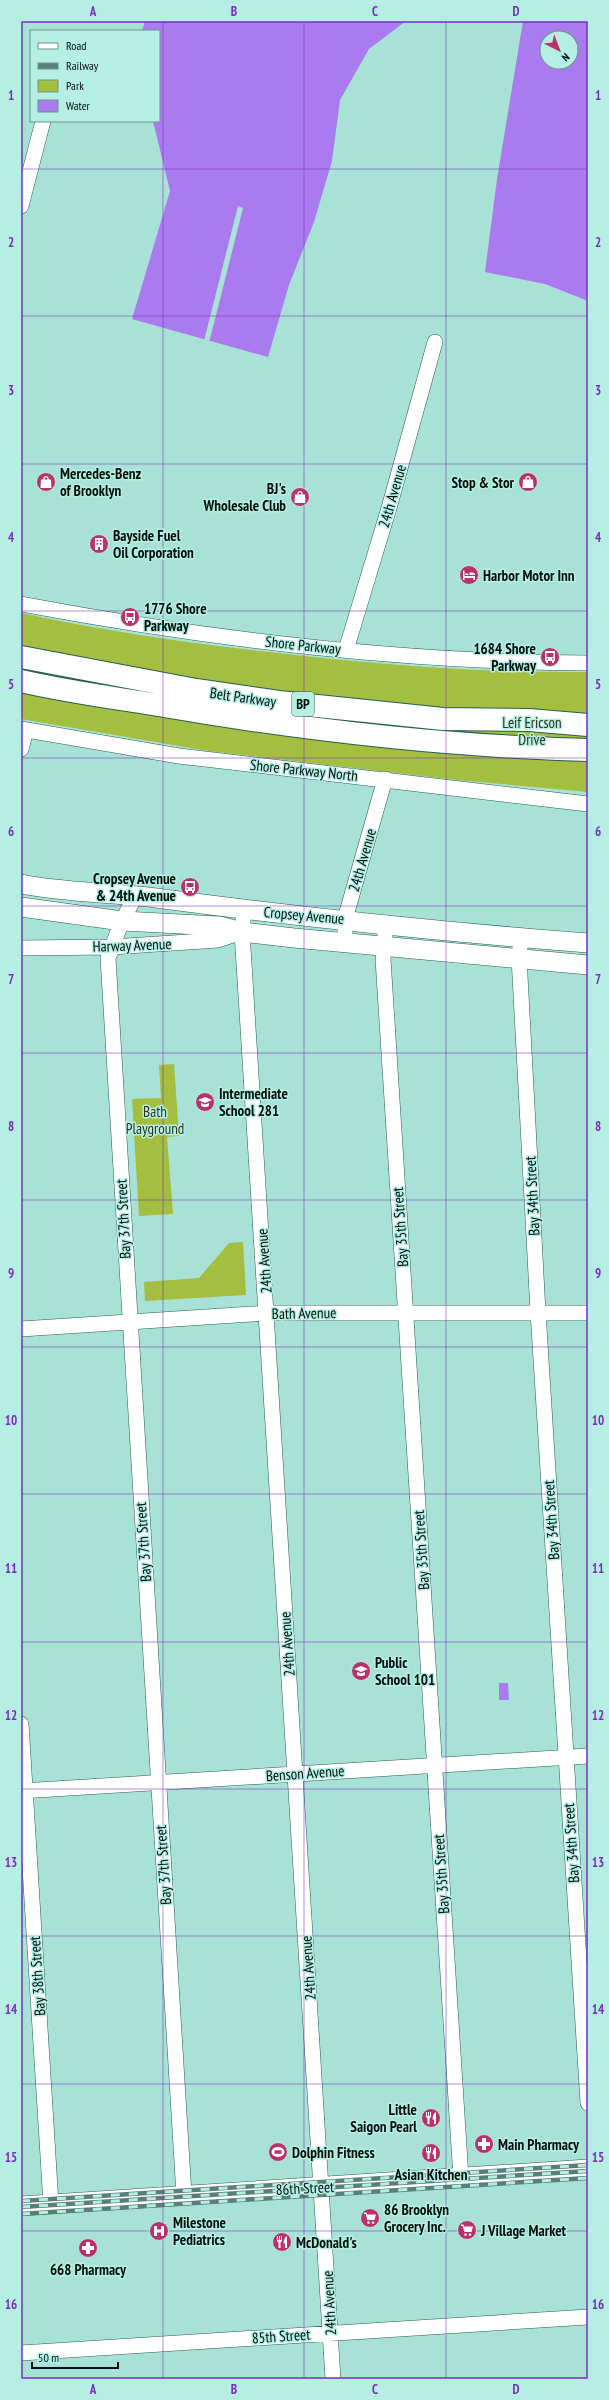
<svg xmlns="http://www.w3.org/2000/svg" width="609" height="2400" font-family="'PT Sans Narrow',sans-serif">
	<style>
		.green { fill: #a4be40 }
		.water { fill: #aa7bef; fill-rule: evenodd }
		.pier { fill: #a8e2d6 }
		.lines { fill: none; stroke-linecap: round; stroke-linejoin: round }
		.minor-casing { stroke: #255e54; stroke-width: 16 }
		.major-casing { stroke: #255e54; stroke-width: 20 }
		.highway-casing { stroke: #255e54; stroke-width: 24 }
		.minor { stroke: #fff; stroke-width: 15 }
		.major { stroke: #fff; stroke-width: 19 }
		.highway { stroke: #fff; stroke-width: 22 }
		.rail-casing { stroke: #597f77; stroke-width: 4.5 }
		.rail { stroke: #b5efe3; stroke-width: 3; stroke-dasharray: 9; stroke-linecap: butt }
		.grid { fill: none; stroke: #7b2cbf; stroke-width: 1; stroke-opacity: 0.55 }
		.labels { text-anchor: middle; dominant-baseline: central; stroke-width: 3; stroke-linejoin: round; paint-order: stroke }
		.shield { fill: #b5efe3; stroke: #36524c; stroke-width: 1 }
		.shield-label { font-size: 14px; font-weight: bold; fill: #000f0c }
		.poi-label { font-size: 15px; font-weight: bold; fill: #000f0c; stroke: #b5efe3; text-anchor: start }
		.street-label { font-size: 15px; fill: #000f0c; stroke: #b5efe3 }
		.park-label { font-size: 15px; fill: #2e341d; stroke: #b5efe3 }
		.neatline { fill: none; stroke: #7b2cbf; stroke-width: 1.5 }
		.grid-label { font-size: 13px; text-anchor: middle; font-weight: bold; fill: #7b2cbf }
	</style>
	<rect width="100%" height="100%" fill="#a8e2d6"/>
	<path class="green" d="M 21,613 C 100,630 180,642 260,651 C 369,664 478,673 588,672 L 588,792 L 457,780 L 208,751 L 21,719 Z
		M 174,1064 L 179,1136 L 167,1137 L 173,1214 L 139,1216 L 132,1099 L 161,1098 L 159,1065 Z
		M 243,1242 L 246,1295 L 145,1301 L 144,1282 L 199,1278 L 229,1243 Z"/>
	<path class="water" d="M 145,21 L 406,21 L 369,49 L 340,100 L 332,161 L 314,222 L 289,285 L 268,357 L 132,319 L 170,191 L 153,121 L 159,121 L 159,31 L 142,31 Z
		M 523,21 L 588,21 L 588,301 L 545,284 L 485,272 L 497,179 ZM 547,38 L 571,38 L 571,62 L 547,62 Z
		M 499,1683 L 508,1683 L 509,1700 L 499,1700 Z"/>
	<path class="pier" d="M 238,206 L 243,208 L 209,343 L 204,341 Z"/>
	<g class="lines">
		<g class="minor-casing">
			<path id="minor" d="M 21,206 L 43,121
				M 21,604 C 207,639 399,662 588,663
				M 346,650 L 389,508 L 435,342
				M 21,729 L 179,756 L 588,804
				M 21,749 L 26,730
				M 136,895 L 122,921 L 108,958 L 184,2195
				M 244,910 L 242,932 L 333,2379
				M 386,923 L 383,959 L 461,2178
				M 521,937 L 519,957 L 538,1312 L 588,2103
				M 345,943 L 345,919 L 385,779
				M 21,948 L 112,947 L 218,940 L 242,932
				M 21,1329 L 267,1313 L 588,1313
				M 21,1724 L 51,2204
				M 21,1791 L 588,1756
				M 21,2353 L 588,2317"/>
		</g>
		<g class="major-casing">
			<path id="major" d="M 21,884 C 65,893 111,892 156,898 C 299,917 444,932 588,943
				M 21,907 L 122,921 L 219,926 L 242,932 L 294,938 L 588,965
				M 21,2206 L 588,2169"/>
		</g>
		<g class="highway-casing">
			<path id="highway" d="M 21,657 L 196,690 L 279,702 L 443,719 L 529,720 L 588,725
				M 21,681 C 64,691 108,697 152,704 C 296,729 442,746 588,750"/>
		</g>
		<use href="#minor" class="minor"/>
		<use href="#major" class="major"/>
		<use href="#highway" class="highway"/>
		<g class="rail-casing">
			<path id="rail" d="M 21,2201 L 588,2165
				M 21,2207 L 588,2171
				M 21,2214 L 588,2178"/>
		</g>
		<use href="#rail" class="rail"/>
	</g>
	<path class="grid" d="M 163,21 L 163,2379M 304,21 L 304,2379M 446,21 L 446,2379M 21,169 L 588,169M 21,316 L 588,316M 21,464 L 588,464M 21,611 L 588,611M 21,758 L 588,758M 21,906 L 588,906M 21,1053 L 588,1053M 21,1200 L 588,1200M 21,1347 L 588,1347M 21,1494 L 588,1494M 21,1642 L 588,1642M 21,1789 L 588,1789M 21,1936 L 588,1936M 21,2084 L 588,2084M 21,2231 L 588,2231"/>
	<defs>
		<g id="shop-disc" transform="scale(1)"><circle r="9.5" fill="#bc316a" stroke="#b5efe3"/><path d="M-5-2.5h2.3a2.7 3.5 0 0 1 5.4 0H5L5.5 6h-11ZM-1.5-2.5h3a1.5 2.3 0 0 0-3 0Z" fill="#fff"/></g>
		<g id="building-disc" transform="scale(1)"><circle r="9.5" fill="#bc316a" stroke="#b5efe3"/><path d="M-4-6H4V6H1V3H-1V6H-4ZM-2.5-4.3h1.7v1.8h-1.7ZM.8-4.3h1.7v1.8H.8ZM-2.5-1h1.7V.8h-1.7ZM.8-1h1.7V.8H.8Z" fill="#fff"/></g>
		<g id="hotel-disc" transform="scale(1)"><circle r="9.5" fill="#bc316a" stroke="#b5efe3"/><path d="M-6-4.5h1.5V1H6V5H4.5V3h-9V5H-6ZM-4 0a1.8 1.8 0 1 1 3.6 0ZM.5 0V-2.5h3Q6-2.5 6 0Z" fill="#fff"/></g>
		<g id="bus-disc" transform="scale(1)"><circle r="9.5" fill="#bc316a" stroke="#b5efe3"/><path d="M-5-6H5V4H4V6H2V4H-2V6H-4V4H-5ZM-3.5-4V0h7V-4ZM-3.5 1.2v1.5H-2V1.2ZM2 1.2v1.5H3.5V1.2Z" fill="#fff"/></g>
		<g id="school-disc" transform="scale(1)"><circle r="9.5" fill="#bc316a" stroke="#b5efe3"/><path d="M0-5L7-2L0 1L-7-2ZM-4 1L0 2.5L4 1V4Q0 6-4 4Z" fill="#fff"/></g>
		<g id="restaurant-disc" transform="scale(1)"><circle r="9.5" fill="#bc316a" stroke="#b5efe3"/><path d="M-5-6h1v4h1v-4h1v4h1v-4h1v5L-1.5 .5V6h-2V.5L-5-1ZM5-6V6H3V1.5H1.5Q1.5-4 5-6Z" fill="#fff"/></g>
		<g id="pharmacy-disc" transform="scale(1)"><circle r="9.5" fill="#bc316a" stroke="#b5efe3"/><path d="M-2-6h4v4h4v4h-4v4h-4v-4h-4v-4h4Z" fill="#fff"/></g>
		<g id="stadium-disc" transform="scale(1)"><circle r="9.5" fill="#bc316a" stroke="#b5efe3"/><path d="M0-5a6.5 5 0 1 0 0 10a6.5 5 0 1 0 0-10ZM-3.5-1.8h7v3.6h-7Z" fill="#fff"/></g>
		<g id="supermarket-disc" transform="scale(1)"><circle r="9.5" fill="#bc316a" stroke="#b5efe3"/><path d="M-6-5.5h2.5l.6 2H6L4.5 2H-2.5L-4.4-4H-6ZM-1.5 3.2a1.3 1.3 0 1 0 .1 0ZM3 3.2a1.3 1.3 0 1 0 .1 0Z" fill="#fff"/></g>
		<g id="hospital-disc" transform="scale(1)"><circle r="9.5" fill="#bc316a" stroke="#b5efe3"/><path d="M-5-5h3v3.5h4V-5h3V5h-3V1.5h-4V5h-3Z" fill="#fff"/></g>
	</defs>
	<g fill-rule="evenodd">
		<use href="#shop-disc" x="46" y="482"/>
		<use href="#shop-disc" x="528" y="482"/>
		<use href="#shop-disc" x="300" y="497"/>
		<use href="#building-disc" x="99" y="544"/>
		<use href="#hotel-disc" x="469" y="575"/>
		<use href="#bus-disc" x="130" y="617"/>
		<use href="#bus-disc" x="550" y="657"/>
		<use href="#bus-disc" x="190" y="887"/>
		<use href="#school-disc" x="205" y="1102"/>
		<use href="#school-disc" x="361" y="1671"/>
		<use href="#restaurant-disc" x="431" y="2118"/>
		<use href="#pharmacy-disc" x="484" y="2144"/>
		<use href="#stadium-disc" x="278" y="2152"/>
		<use href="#restaurant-disc" x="431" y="2153"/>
		<use href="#supermarket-disc" x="370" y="2218"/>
		<use href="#supermarket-disc" x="467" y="2230"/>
		<use href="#hospital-disc" x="159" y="2231"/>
		<use href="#restaurant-disc" x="282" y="2242"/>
		<use href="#pharmacy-disc" x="88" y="2248"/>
	</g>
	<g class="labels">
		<rect class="shield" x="292" y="692" width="22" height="24" rx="3"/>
		<g class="shield-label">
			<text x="303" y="704">BP</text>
		</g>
		<g class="poi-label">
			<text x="60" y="473">Mercedes-Benz<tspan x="60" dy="17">of Brooklyn</tspan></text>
			<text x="514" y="482" text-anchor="end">Stop &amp; Stor</text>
			<text x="286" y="488" text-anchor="end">BJ's<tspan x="286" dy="17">Wholesale Club</tspan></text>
			<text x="113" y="535">Bayside Fuel<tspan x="113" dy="17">Oil Corporation</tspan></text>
			<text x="483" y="575">Harbor Motor Inn</text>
			<text x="144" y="608">1776 Shore<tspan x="144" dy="17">Parkway</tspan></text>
			<text x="536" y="648" text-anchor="end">1684 Shore<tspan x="536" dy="17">Parkway</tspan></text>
			<text x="176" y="878" text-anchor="end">Cropsey Avenue<tspan x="176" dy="17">&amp; 24th Avenue</tspan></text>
			<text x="219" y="1093">Intermediate<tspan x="219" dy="17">School 281</tspan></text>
			<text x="375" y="1662">Public<tspan x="375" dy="17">School 101</tspan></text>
			<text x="417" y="2109" text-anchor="end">Little<tspan x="417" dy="17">Saigon Pearl</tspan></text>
			<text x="498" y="2144">Main Pharmacy</text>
			<text x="292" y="2152">Dolphin Fitness</text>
			<text x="431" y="2174" text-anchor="middle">Asian Kitchen</text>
			<text x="384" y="2209">86 Brooklyn<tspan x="384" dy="17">Grocery Inc.</tspan></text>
			<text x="173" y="2222">Milestone<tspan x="173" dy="17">Pediatrics</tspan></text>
			<text x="481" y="2230">J Village Market</text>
			<text x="296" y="2242">McDonald's</text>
			<text x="88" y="2269" text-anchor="middle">668 Pharmacy</text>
		</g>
		<g class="street-label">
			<text transform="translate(392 496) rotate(-74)">24th Avenue</text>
			<text transform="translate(303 645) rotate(6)">Shore Parkway</text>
			<text transform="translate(243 697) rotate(8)">Belt Parkway</text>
			<text transform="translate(304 770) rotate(6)">Shore Parkway North</text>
			<text transform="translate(362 860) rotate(-74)">24th Avenue</text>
			<text transform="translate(304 915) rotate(5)">Cropsey Avenue</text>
			<text transform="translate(132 945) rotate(-2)">Harway Avenue</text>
			<text transform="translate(532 1196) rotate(-93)">Bay 34th Street</text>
			<text transform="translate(123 1219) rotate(-93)">Bay 37th Street</text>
			<text transform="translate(400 1227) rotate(-94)">Bay 35th Street</text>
			<text transform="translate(264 1261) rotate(-94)">24th Avenue</text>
			<text transform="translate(304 1313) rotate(-1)">Bath Avenue</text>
			<text transform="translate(551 1520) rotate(-94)">Bay 34th Street</text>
			<text transform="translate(143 1542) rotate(-94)">Bay 37th Street</text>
			<text transform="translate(421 1550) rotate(-94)">Bay 35th Street</text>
			<text transform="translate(287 1644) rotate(-94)">24th Avenue</text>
			<text transform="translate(305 1773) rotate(-4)">Benson Avenue</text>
			<text transform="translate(571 1843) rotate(-94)">Bay 34th Street</text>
			<text transform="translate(163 1865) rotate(-94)">Bay 37th Street</text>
			<text transform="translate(441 1874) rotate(-94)">Bay 35th Street</text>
			<text transform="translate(308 1968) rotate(-94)">24th Avenue</text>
			<text transform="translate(37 1976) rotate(-94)">Bay 38th Street</text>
			<text transform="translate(305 2188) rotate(-3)">86th Street</text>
			<text transform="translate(329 2303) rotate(-93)">24th Avenue</text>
			<text transform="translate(281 2336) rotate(-4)">85th Street</text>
		</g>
		<g class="park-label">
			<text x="532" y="722">Leif Ericson<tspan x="532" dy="17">Drive</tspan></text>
			<text x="155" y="1111">Bath<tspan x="155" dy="17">Playground</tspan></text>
		</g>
	</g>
	<rect width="609" height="2400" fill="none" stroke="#b5efe3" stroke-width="44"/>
	<rect x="30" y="30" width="130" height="92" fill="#b5efe3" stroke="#6d958d"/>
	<rect x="38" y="43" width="20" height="6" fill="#ffffff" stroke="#6d958d"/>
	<text x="66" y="50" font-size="12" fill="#000f0c">Road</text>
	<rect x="38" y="63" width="20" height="6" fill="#597f77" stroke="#6d958d"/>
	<text x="66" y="70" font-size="12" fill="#000f0c">Railway</text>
	<rect x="38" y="80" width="20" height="12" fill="#a4be40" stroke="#6d958d"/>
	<text x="66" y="90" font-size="12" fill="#000f0c">Park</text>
	<rect x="38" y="100" width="20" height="12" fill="#aa7bef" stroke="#6d958d"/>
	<text x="66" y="110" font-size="12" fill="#000f0c">Water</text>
	<g transform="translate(559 50) rotate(138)"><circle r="19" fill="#b5efe3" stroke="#6d958d"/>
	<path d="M0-3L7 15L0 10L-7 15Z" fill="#bc316a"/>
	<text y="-6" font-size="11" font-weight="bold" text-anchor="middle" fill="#000f0c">N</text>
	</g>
	<path d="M32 2362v6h86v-6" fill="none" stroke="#000f0c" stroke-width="2"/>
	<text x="38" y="2362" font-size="12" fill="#000f0c" stroke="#b5efe3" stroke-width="3" paint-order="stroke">50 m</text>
	<rect x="22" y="22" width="565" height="2356" class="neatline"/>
	<g class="grid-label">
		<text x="93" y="16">A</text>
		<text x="234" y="16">B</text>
		<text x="375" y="16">C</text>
		<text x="516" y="16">D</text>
		<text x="11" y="100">1</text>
		<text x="598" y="100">1</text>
		<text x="11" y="247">2</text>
		<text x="598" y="247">2</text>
		<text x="11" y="395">3</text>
		<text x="598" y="395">3</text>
		<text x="11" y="542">4</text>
		<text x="598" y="542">4</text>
		<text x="11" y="689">5</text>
		<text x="598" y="689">5</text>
		<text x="11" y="836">6</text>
		<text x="598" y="836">6</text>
		<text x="11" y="984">7</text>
		<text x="598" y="984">7</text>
		<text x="11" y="1131">8</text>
		<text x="598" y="1131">8</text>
		<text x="11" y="1278">9</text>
		<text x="598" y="1278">9</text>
		<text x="11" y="1425">10</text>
		<text x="598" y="1425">10</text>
		<text x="11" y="1573">11</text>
		<text x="598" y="1573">11</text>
		<text x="11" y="1720">12</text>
		<text x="598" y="1720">12</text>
		<text x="11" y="1867">13</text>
		<text x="598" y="1867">13</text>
		<text x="11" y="2014">14</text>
		<text x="598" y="2014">14</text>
		<text x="11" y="2162">15</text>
		<text x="598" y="2162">15</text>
		<text x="11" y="2309">16</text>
		<text x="598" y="2309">16</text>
		<text x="93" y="2394">A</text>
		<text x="234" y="2394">B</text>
		<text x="375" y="2394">C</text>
		<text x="516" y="2394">D</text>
	</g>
</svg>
